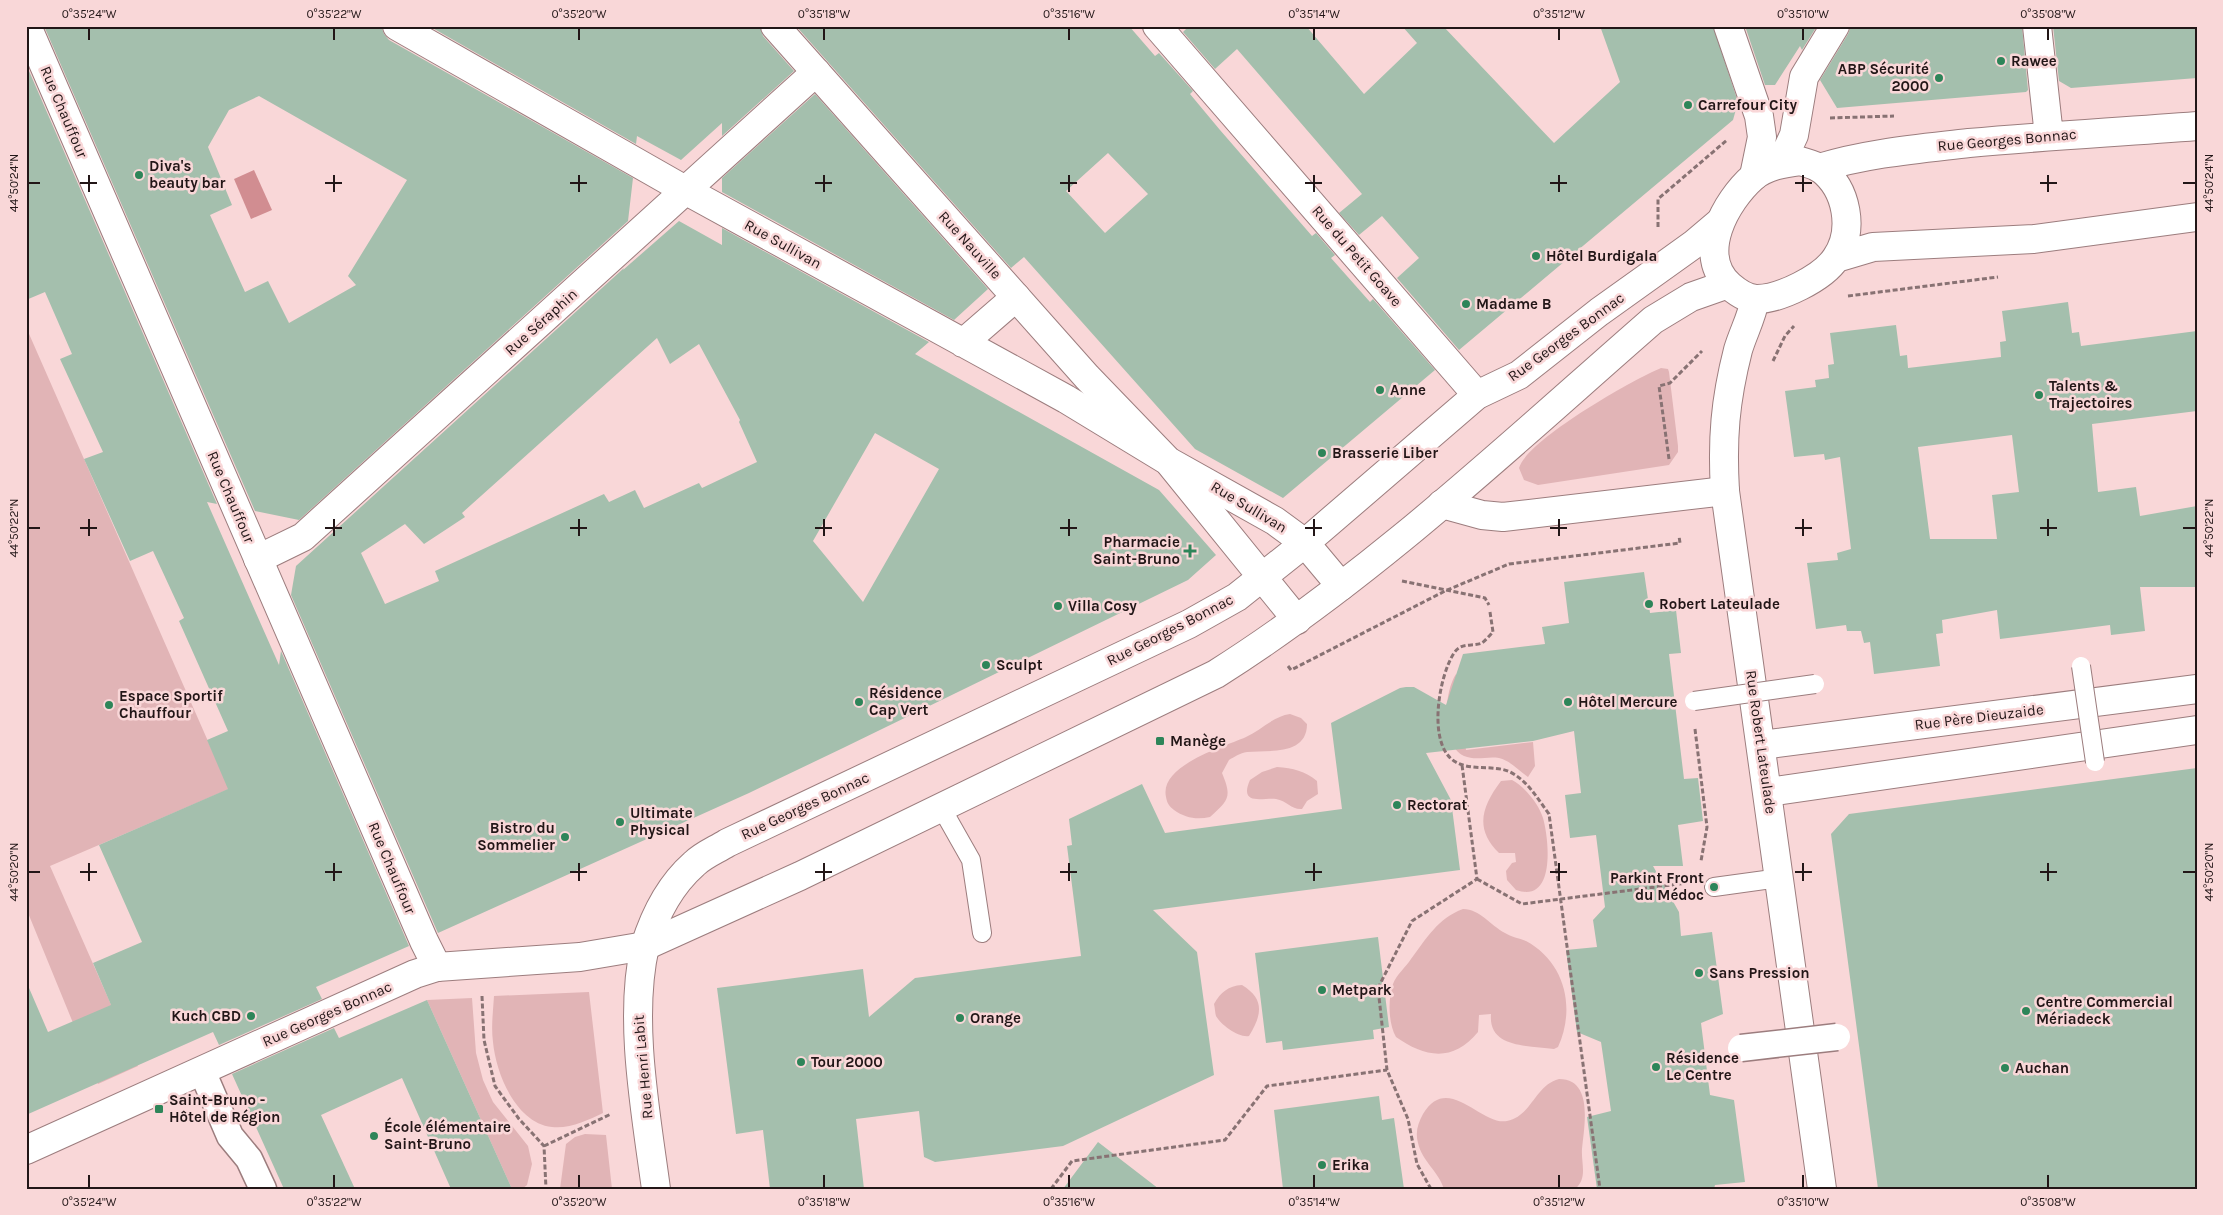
<svg xmlns="http://www.w3.org/2000/svg" width="2223" height="1215" font-family="Karla,sans-serif">
	<style>
		.green { fill: #e1b4b6 }
		.water { fill: #d18d91 }
		.building { fill: #a4bfad; fill-rule: evenodd }
		.lines { fill: none; stroke-linecap: round; stroke-linejoin: round }
		.service-casing { stroke: #9c7d7e; stroke-width: 20 }
		.pedestrian-casing { stroke: #9c7d7e; stroke-width: 29 }
		.minor-casing { stroke: #9c7d7e; stroke-width: 30 }
		.tertiary-casing { stroke: #9c7d7e; stroke-width: 30 }
		.secondary-casing { stroke: #9c7d7e; stroke-width: 30 }
		.path { stroke: #887273; stroke-width: 3; stroke-dasharray: 5 2.5; stroke-linecap: butt }
		.service { stroke: #fff; stroke-width: 18 }
		.pedestrian { stroke: #fff; stroke-width: 26 }
		.minor { stroke: #fff; stroke-width: 28 }
		.tertiary { stroke: #fff; stroke-width: 28 }
		.secondary { stroke: #fff; stroke-width: 28 }
		.service-bridge-casing { stroke: #9c7d7e; stroke-width: 20; stroke-linecap: butt }
		.pedestrian-bridge-casing { stroke: #9c7d7e; stroke-width: 29; stroke-linecap: butt }
		.service-bridge { stroke: #fff; stroke-width: 18 }
		.pedestrian-bridge { stroke: #fff; stroke-width: 26 }
		.ticks { fill: none; stroke: #221617; stroke-width: 2 }
		.poi-dot { fill: #2e8559; stroke: #f9d7d8; stroke-width: 2 }
		.labels { text-anchor: middle; dominant-baseline: central; stroke-width: 5; stroke-linejoin: round; paint-order: stroke }
		.poi-label { font-size: 15px; font-weight: bold; fill: #221617; stroke: #f9d7d8; text-anchor: start }
		.street-label { font-size: 15px; fill: #221617; stroke: #f9d7d8 }
		.neatline { fill: none; stroke: #221617; stroke-width: 2 }
		.ticks-label { font-size: 12px; text-anchor: middle; fill: #221617 }
	</style>
	<rect width="100%" height="100%" fill="#f9d7d8"/>
	<path class="green" d="M 26,327 L 229,789 L 50,866 L 138,1066 L 98,1084 L 26,908 Z
		M 1661,368 L 1668,369 L 1669,372 L 1678,446 L 1678,452 L 1669,465 L 1538,485 L 1524,480 L 1519,468 C 1527,440 1632,380 1661,368 Z
		M 1456,674 L 1466,750 L 1533,742 L 1535,766 L 1528,777 C 1519,771 1511,761 1499,758 C 1487,756 1476,761 1464,756 C 1440,744 1444,692 1456,674 Z
		M 1290,714 L 1301,718 L 1307,724 C 1307,756 1268,750 1247,752 C 1240,753 1234,757 1229,760 L 1222,773 C 1232,797 1229,800 1210,817 C 1197,820 1185,818 1174,810 C 1169,806 1167,803 1166,797 C 1159,765 1224,747 1246,737 C 1261,730 1274,716 1290,714 Z
		M 1277,767 C 1293,768 1305,771 1317,781 L 1318,794 L 1307,801 L 1302,809 C 1292,810 1287,801 1276,799 C 1265,797 1238,807 1250,780 L 1262,772 Z
		M 1512,780 C 1524,786 1539,804 1543,818 C 1549,839 1556,904 1516,890 L 1507,880 L 1506,871 L 1512,863 L 1516,862 L 1515,853 L 1499,853 C 1474,829 1482,806 1501,781 Z
		M 1463,909 C 1480,909 1490,925 1505,933 C 1511,937 1519,938 1526,941 C 1565,962 1576,1008 1558,1047 L 1554,1049 C 1529,1045 1488,1049 1491,1014 L 1479,1015 L 1478,1032 C 1453,1063 1424,1057 1396,1037 C 1388,1023 1388,999 1393,984 C 1396,975 1406,967 1411,959 C 1426,939 1438,918 1463,909 Z
		M 1242,985 C 1265,999 1262,1015 1249,1036 C 1239,1038 1221,1025 1216,1016 C 1215,1013 1215,1008 1214,1004 C 1221,992 1228,986 1242,985 Z
		M 589,992 L 603,1113 C 588,1120 570,1129 552,1127 C 516,1123 496,1074 493,1042 C 491,1027 493,1012 494,996 Z
		M 472,998 L 476,1053 L 483,1080 L 493,1102 L 528,1146 L 532,1164 L 527,1185 L 522,1189 L 512,1189 L 427,1000 Z
		M 1559,1079 C 1594,1079 1584,1127 1582,1149 C 1581,1164 1588,1178 1575,1189 L 1444,1189 C 1439,1172 1422,1161 1418,1143 C 1415,1132 1418,1123 1423,1114 C 1448,1072 1481,1126 1507,1121 C 1532,1116 1535,1085 1559,1079 Z
		M 585,1134 L 606,1135 L 612,1189 L 560,1189 L 566,1144 L 575,1137 Z"/>
	<path class="water" d="M 254,170 L 272,210 L 251,219 L 234,179 Z"/>
	<path class="building" d="M 44,26 L 381,26 L 384,34 L 389,40 L 633,178 L 628,221 L 299,520 L 255,511 ZM 259,96 L 407,180 L 348,276 L 356,285 L 289,323 L 268,281 L 245,292 L 210,215 L 232,205 L 208,147 L 229,110 Z
		M 429,26 L 760,26 L 763,36 L 794,71 L 722,136 L 722,123 L 681,160 L 637,136 L 636,144 Z
		M 796,26 L 1129,26 L 1155,56 L 1159,53 L 1193,91 L 1190,94 L 1220,130 L 1312,236 L 1316,233 L 1335,255 L 1331,258 L 1370,302 L 1373,299 L 1435,370 L 1283,498 L 1195,449 L 1024,257 L 1011,268 ZM 1108,153 L 1148,194 L 1105,233 L 1066,191 Z
		M 1189,26 L 1306,26 L 1364,94 L 1417,43 L 1402,26 L 1443,26 L 1554,143 L 1620,82 L 1600,26 L 1713,26 L 1738,102 L 1733,120 L 1459,350 L 1397,278 L 1419,258 L 1382,216 L 1359,235 L 1339,213 L 1362,194 L 1237,49 L 1215,69 L 1183,32 Z
		M 1745,26 L 1817,26 L 1802,50 L 1800,46 L 1775,85 L 1765,85 Z
		M 1851,26 L 2022,26 L 2028,90 L 2026,92 L 1837,108 L 1820,80 L 1848,34 Z
		M 2053,26 L 2197,26 L 2197,78 L 2071,88 L 2059,81 Z
		M 26,64 L 217,504 L 207,502 L 279,665 L 281,651 L 409,946 L 316,987 L 322,999 L 219,1045 L 213,1032 L 26,1115 L 26,981 L 48,1032 L 111,1005 L 93,963 L 142,942 L 99,845 L 228,789 L 207,740 L 228,731 L 179,621 L 184,618 L 153,551 L 130,561 L 84,459 L 103,452 L 60,359 L 72,354 L 45,292 L 26,300 Z
		M 815,94 L 988,289 L 954,320 L 722,192 L 722,178 Z
		M 679,221 L 722,245 L 722,228 L 929,342 L 915,354 L 1159,490 L 1216,555 L 1188,580 L 843,748 L 749,793 L 438,933 L 291,595 L 296,566 L 624,268 L 623,270 ZM 657,338 L 670,364 L 699,344 L 740,420 L 739,422 L 757,462 L 702,488 L 699,483 L 644,508 L 635,490 L 609,502 L 604,494 L 435,571 L 439,581 L 385,604 L 361,553 L 405,524 L 424,544 L 465,517 L 462,513 ZM 875,433 L 939,469 L 863,602 L 813,541 Z
		M 2068,302 L 2072,333 L 2079,332 L 2081,346 L 2197,331 L 2197,411 L 2092,424 L 2098,492 L 2136,487 L 2140,516 L 2197,506 L 2197,587 L 2140,587 L 2145,631 L 2111,635 L 2110,625 L 2000,639 L 1997,610 L 1942,620 L 1943,633 L 1936,634 L 1940,666 L 1874,674 L 1870,642 L 1864,643 L 1861,631 L 1847,631 L 1846,625 L 1816,629 L 1807,563 L 1838,560 L 1837,553 L 1851,549 L 1840,457 L 1825,460 L 1824,454 L 1794,457 L 1785,391 L 1816,387 L 1815,380 L 1829,378 L 1828,365 L 1834,364 L 1830,333 L 1896,325 L 1900,356 L 1907,355 L 1908,368 L 2001,357 L 2000,342 L 2006,341 L 2002,311 ZM 2012,435 L 2019,492 L 1992,495 L 1997,539 L 1930,539 L 1918,447 Z
		M 1644,572 L 1650,613 L 1676,610 L 1681,653 L 1669,654 L 1684,779 L 1698,778 L 1703,821 L 1678,825 L 1683,866 L 1653,866 L 1679,912 L 1681,936 L 1712,932 L 1723,1014 L 1701,1023 L 1710,1095 L 1734,1100 L 1745,1182 L 1715,1185 L 1714,1189 L 1597,1189 L 1587,1117 L 1611,1111 L 1601,1042 L 1577,1032 L 1566,950 L 1597,947 L 1593,920 L 1605,907 L 1596,835 L 1570,838 L 1565,795 L 1581,793 L 1574,731 L 1533,741 L 1426,753 L 1451,800 L 1460,870 L 1153,910 L 1197,952 L 1214,1075 L 1063,1146 L 935,1162 L 924,1157 L 919,1111 L 856,1119 L 864,1189 L 770,1189 L 763,1130 L 736,1134 L 717,988 L 863,969 L 869,1017 L 915,978 L 1081,956 L 1067,846 L 1072,845 L 1069,819 L 1142,784 L 1165,833 L 1342,809 L 1331,723 L 1400,688 L 1406,687 L 1414,687 L 1446,705 L 1463,654 L 1545,644 L 1542,627 L 1569,623 L 1564,582 Z
		M 2197,768 L 2197,1189 L 1878,1189 L 1831,834 L 1849,814 Z
		M 1378,937 L 1389,1027 L 1373,1030 L 1374,1039 L 1283,1050 L 1282,1041 L 1266,1043 L 1255,953 Z
		M 427,1000 L 512,1189 L 451,1189 L 402,1078 L 321,1115 L 355,1189 L 284,1189 L 232,1074 L 334,1028 L 339,1038 Z
		M 1379,1096 L 1382,1120 L 1394,1118 L 1404,1189 L 1283,1189 L 1274,1110 Z
		M 1098,1142 L 1159,1189 L 1063,1189 Z"/>
	<g class="lines">
		<g class="service-casing">
			<path id="service" d="M 941,807 L 971,860 L 982,933
				M 1714,887 L 1780,878"/>
		</g>
		<g class="pedestrian-casing">
			<path id="pedestrian" d="M 202,1071 L 230,1136 L 249,1159 L 263,1189"/>
		</g>
		<g class="minor-casing">
			<path id="minor" d="M 397,26 L 685,190 L 1066,399 L 1168,461 L 1297,620
				M 1157,26 L 1477,395
				M 1728,26 L 1759,116 L 1762,137 L 1754,176
				M 2037,26 L 2049,136
				M 1781,163 L 1794,135 L 1804,77 L 1835,26
				M 1819,168 C 1868,153 1918,149 1969,143 C 2045,136 2121,132 2197,126
				M 963,343 L 1016,297
				M 1442,504 L 1482,515 L 1503,517 L 1725,491
				M 258,559 L 303,537 L 816,72
				M 1762,745 L 2197,689
				M 1768,792 L 2197,730
				M 645,946 C 655,914 669,886 694,864 C 703,855 716,850 727,843 L 1189,624 L 1237,597 L 1305,543"/>
		</g>
		<g class="tertiary-casing">
			<path id="tertiary" d="M 27,26 L 424,941 L 437,967
				M 775,26 L 1087,377 L 1168,461 L 1275,521 L 1305,543 L 1341,586
				M 1755,299 C 1752,317 1743,333 1738,350 C 1725,401 1722,439 1725,491 L 1822,1189
				M 1305,543 L 1477,395 L 1519,375 L 1599,312 L 1694,244 L 1720,222
				M 645,946 C 628,1019 646,1114 656,1189"/>
		</g>
		<g class="secondary-casing">
			<path id="secondary" d="M 1800,161 C 1806,163 1815,165 1821,169 C 1847,189 1855,230 1836,258 C 1823,278 1780,299 1757,299 C 1747,299 1737,292 1730,286 C 1695,255 1726,201 1753,177 C 1766,166 1784,163 1800,161 Z
				M 1836,258 L 1873,247 L 2034,239 L 2197,217
				M 26,1150 L 415,974 L 437,967 L 580,957 L 645,946 L 800,876 L 1216,674 C 1374,574 1512,443 1653,320 L 1691,297 L 1728,284"/>
		</g>
		<path class="path" d="M 1830,118 L 1894,116
			M 1658,227 L 1658,199 L 1727,140
			M 1848,296 L 1998,277
			M 1773,361 L 1785,336 L 1794,326
			M 1669,459 L 1659,386 L 1670,383 L 1702,351
			M 1402,581 L 1485,598 L 1489,605
			M 1490,612 L 1493,632 C 1490,635 1485,641 1482,643 C 1472,647 1461,642 1454,653 C 1439,676 1427,743 1454,761 C 1471,772 1493,764 1510,772 C 1528,781 1537,798 1549,814 L 1600,1189
			M 1288,666 L 1291,670 L 1445,591 L 1509,564 L 1680,543 L 1679,536
			M 1695,729 L 1707,827 L 1701,861
			M 1477,879 L 1522,904 L 1687,883
			M 482,996 L 484,1040 L 495,1086 L 519,1119 L 544,1146 L 546,1189
			M 544,1146 L 611,1114
			M 1051,1189 L 1072,1161 L 1225,1140 L 1267,1086 L 1387,1070
			M 1431,1189 L 1417,1164 L 1408,1119 L 1387,1070 L 1378,988 L 1412,921 L 1477,879 L 1462,765"/>
		<use href="#service" class="service"/>
		<use href="#pedestrian" class="pedestrian"/>
		<use href="#minor" class="minor"/>
		<use href="#tertiary" class="tertiary"/>
		<use href="#secondary" class="secondary"/>
		<g class="service-bridge-casing">
			<path id="service-bridge" d="M 2081,666 L 2095,762
				M 1694,701 L 1815,684"/>
		</g>
		<g class="pedestrian-bridge-casing">
			<path id="pedestrian-bridge" d="M 1741,1048 L 1837,1037"/>
		</g>
		<use href="#service-bridge" class="service-bridge"/>
		<use href="#pedestrian-bridge" class="pedestrian-bridge"/>
	</g>
	<path class="ticks" d="M 89,28 L 89,40M 334,28 L 334,40M 579,28 L 579,40M 824,28 L 824,40M 1069,28 L 1069,40M 1314,28 L 1314,40M 1559,28 L 1559,40M 1803,28 L 1803,40M 2048,28 L 2048,40M 89,175 L 89,192M 334,175 L 334,192M 579,175 L 579,192M 824,175 L 824,192M 1069,175 L 1069,192M 1314,175 L 1314,192M 1559,175 L 1559,192M 1803,175 L 1803,192M 2048,175 L 2048,192M 28,183 L 40,183M 80,183 L 97,183M 325,183 L 342,183M 570,183 L 587,183M 815,183 L 832,183M 1060,183 L 1077,183M 1305,183 L 1322,183M 1550,183 L 1567,183M 1795,183 L 1812,183M 2040,183 L 2057,183M 2183,183 L 2196,183M 89,519 L 89,536M 334,519 L 334,536M 579,519 L 579,536M 824,519 L 824,536M 1069,519 L 1069,536M 1314,519 L 1314,536M 1559,519 L 1559,536M 1803,519 L 1803,536M 2048,519 L 2048,536M 28,528 L 40,528M 80,528 L 97,528M 325,528 L 342,528M 570,528 L 587,528M 815,528 L 832,528M 1060,528 L 1077,528M 1305,528 L 1322,528M 1550,528 L 1567,528M 1795,528 L 1812,528M 2040,528 L 2057,528M 2183,528 L 2196,528M 89,863 L 89,881M 334,863 L 334,881M 579,863 L 579,881M 824,863 L 824,881M 1069,863 L 1069,881M 1314,863 L 1314,881M 1559,863 L 1559,881M 1803,863 L 1803,881M 2048,863 L 2048,881M 28,872 L 40,872M 80,872 L 97,872M 325,872 L 342,872M 570,872 L 587,872M 815,872 L 832,872M 1060,872 L 1077,872M 1305,872 L 1322,872M 1550,872 L 1567,872M 1795,872 L 1812,872M 2040,872 L 2057,872M 2183,872 L 2196,872M 89,1175 L 89,1188M 334,1175 L 334,1188M 579,1175 L 579,1188M 824,1175 L 824,1188M 1069,1175 L 1069,1188M 1314,1175 L 1314,1188M 1559,1175 L 1559,1188M 1803,1175 L 1803,1188M 2048,1175 L 2048,1188"/>
	<g class="poi-dot">
		<circle cx="2001" cy="61" r="5"/>
		<circle cx="1939" cy="78" r="5"/>
		<circle cx="1688" cy="105" r="5"/>
		<circle cx="139" cy="175" r="5"/>
		<circle cx="1536" cy="256" r="5"/>
		<circle cx="1466" cy="304" r="5"/>
		<circle cx="1380" cy="390" r="5"/>
		<circle cx="2039" cy="395" r="5"/>
		<circle cx="1322" cy="453" r="5"/>
		<path d="M1187.5 543.5h5v5h5v5h-5v5h-5v-5h-5v-5h5z"/>
		<circle cx="1649" cy="604" r="5"/>
		<circle cx="1058" cy="606" r="5"/>
		<circle cx="986" cy="665" r="5"/>
		<circle cx="859" cy="702" r="5"/>
		<circle cx="1568" cy="702" r="5"/>
		<circle cx="109" cy="705" r="5"/>
		<rect x="1155" y="736" width="10" height="10" rx="2.5"/>
		<circle cx="1397" cy="805" r="5"/>
		<circle cx="620" cy="822" r="5"/>
		<circle cx="565" cy="837" r="5"/>
		<circle cx="1714" cy="887" r="5"/>
		<circle cx="1699" cy="973" r="5"/>
		<circle cx="1322" cy="990" r="5"/>
		<circle cx="2026" cy="1011" r="5"/>
		<circle cx="251" cy="1016" r="5"/>
		<circle cx="960" cy="1018" r="5"/>
		<circle cx="801" cy="1062" r="5"/>
		<circle cx="1656" cy="1067" r="5"/>
		<circle cx="2005" cy="1068" r="5"/>
		<rect x="154" y="1104" width="10" height="10" rx="2.5"/>
		<circle cx="374" cy="1136" r="5"/>
		<circle cx="1322" cy="1165" r="5"/>
	</g>
	<g class="labels">
		<g class="poi-label">
			<text x="2011" y="61">Rawee</text>
			<text x="1929" y="69" text-anchor="end">ABP Sécurité<tspan x="1929" dy="17">2000</tspan></text>
			<text x="1698" y="105">Carrefour City</text>
			<text x="149" y="166">Diva's<tspan x="149" dy="17">beauty bar</tspan></text>
			<text x="1546" y="256">Hôtel Burdigala</text>
			<text x="1476" y="304">Madame B</text>
			<text x="2049" y="386">Talents &amp;<tspan x="2049" dy="17">Trajectoires</tspan></text>
			<text x="1390" y="390">Anne</text>
			<text x="1332" y="453">Brasserie Liber</text>
			<text x="1180" y="542" text-anchor="end">Pharmacie<tspan x="1180" dy="17">Saint-Bruno</tspan></text>
			<text x="1659" y="604">Robert Lateulade</text>
			<text x="1068" y="606">Villa Cosy</text>
			<text x="996" y="665">Sculpt</text>
			<text x="869" y="693">Résidence<tspan x="869" dy="17">Cap Vert</tspan></text>
			<text x="119" y="696">Espace Sportif<tspan x="119" dy="17">Chauffour</tspan></text>
			<text x="1578" y="702">Hôtel Mercure</text>
			<text x="1170" y="741">Manège</text>
			<text x="1407" y="805">Rectorat</text>
			<text x="630" y="813">Ultimate<tspan x="630" dy="17">Physical</tspan></text>
			<text x="555" y="828" text-anchor="end">Bistro du<tspan x="555" dy="17">Sommelier</tspan></text>
			<text x="1704" y="878" text-anchor="end">Parkint Front<tspan x="1704" dy="17">du Médoc</tspan></text>
			<text x="1709" y="973">Sans Pression</text>
			<text x="1332" y="990">Metpark</text>
			<text x="2036" y="1002">Centre Commercial<tspan x="2036" dy="17">Mériadeck</tspan></text>
			<text x="241" y="1016" text-anchor="end">Kuch CBD</text>
			<text x="970" y="1018">Orange</text>
			<text x="1666" y="1058">Résidence<tspan x="1666" dy="17">Le Centre</tspan></text>
			<text x="811" y="1062">Tour 2000</text>
			<text x="2015" y="1068">Auchan</text>
			<text x="169" y="1100">Saint-Bruno -<tspan x="169" dy="17">Hôtel de Région</tspan></text>
			<text x="384" y="1127">École élémentaire<tspan x="384" dy="17">Saint-Bruno</tspan></text>
			<text x="1332" y="1165">Erika</text>
		</g>
		<g class="street-label">
			<text transform="translate(64 112) rotate(67)">Rue Chauffour</text>
			<text transform="translate(2007 140) rotate(-5)">Rue Georges Bonnac</text>
			<text transform="translate(783 244) rotate(29)">Rue Sullivan</text>
			<text transform="translate(970 245) rotate(48)">Rue Nauville</text>
			<text transform="translate(1357 256) rotate(49)">Rue du Petit Goave</text>
			<text transform="translate(541 322) rotate(-42)">Rue Séraphin</text>
			<text transform="translate(1566 337) rotate(-36)">Rue Georges Bonnac</text>
			<text transform="translate(231 497) rotate(67)">Rue Chauffour</text>
			<text transform="translate(1249 507) rotate(31)">Rue Sullivan</text>
			<text transform="translate(1170 630) rotate(-27)">Rue Georges Bonnac</text>
			<text transform="translate(1979 717) rotate(-7)">Rue Père Dieuzaide</text>
			<text transform="translate(1761 742) rotate(82)">Rue Robert Lateulade</text>
			<text transform="translate(805 806) rotate(-25)">Rue Georges Bonnac</text>
			<text transform="translate(392 868) rotate(67)">Rue Chauffour</text>
			<text transform="translate(327 1014) rotate(-24)">Rue Georges Bonnac</text>
			<text transform="translate(643 1067) rotate(-95)">Rue Henri Labit</text>
		</g>
	</g>
	<rect width="2223" height="1215" fill="none" stroke="#f9d7d8" stroke-width="55"/>
	<rect x="28" y="28" width="2168" height="1160" class="neatline"/>
	<g class="ticks-label">
		<text x="89" y="18">0°35'24"W</text>
		<text x="334" y="18">0°35'22"W</text>
		<text x="579" y="18">0°35'20"W</text>
		<text x="824" y="18">0°35'18"W</text>
		<text x="1069" y="18">0°35'16"W</text>
		<text x="1314" y="18">0°35'14"W</text>
		<text x="1559" y="18">0°35'12"W</text>
		<text x="1803" y="18">0°35'10"W</text>
		<text x="2048" y="18">0°35'08"W</text>
		<text transform="translate(14 183) rotate(-90)" y="4">44°50'24"N</text>
		<text transform="translate(2209 183) rotate(-90)" y="4">44°50'24"N</text>
		<text transform="translate(14 528) rotate(-90)" y="4">44°50'22"N</text>
		<text transform="translate(2209 528) rotate(-90)" y="4">44°50'22"N</text>
		<text transform="translate(14 872) rotate(-90)" y="4">44°50'20"N</text>
		<text transform="translate(2209 872) rotate(-90)" y="4">44°50'20"N</text>
		<text x="89" y="1206">0°35'24"W</text>
		<text x="334" y="1206">0°35'22"W</text>
		<text x="579" y="1206">0°35'20"W</text>
		<text x="824" y="1206">0°35'18"W</text>
		<text x="1069" y="1206">0°35'16"W</text>
		<text x="1314" y="1206">0°35'14"W</text>
		<text x="1559" y="1206">0°35'12"W</text>
		<text x="1803" y="1206">0°35'10"W</text>
		<text x="2048" y="1206">0°35'08"W</text>
	</g>
</svg>
